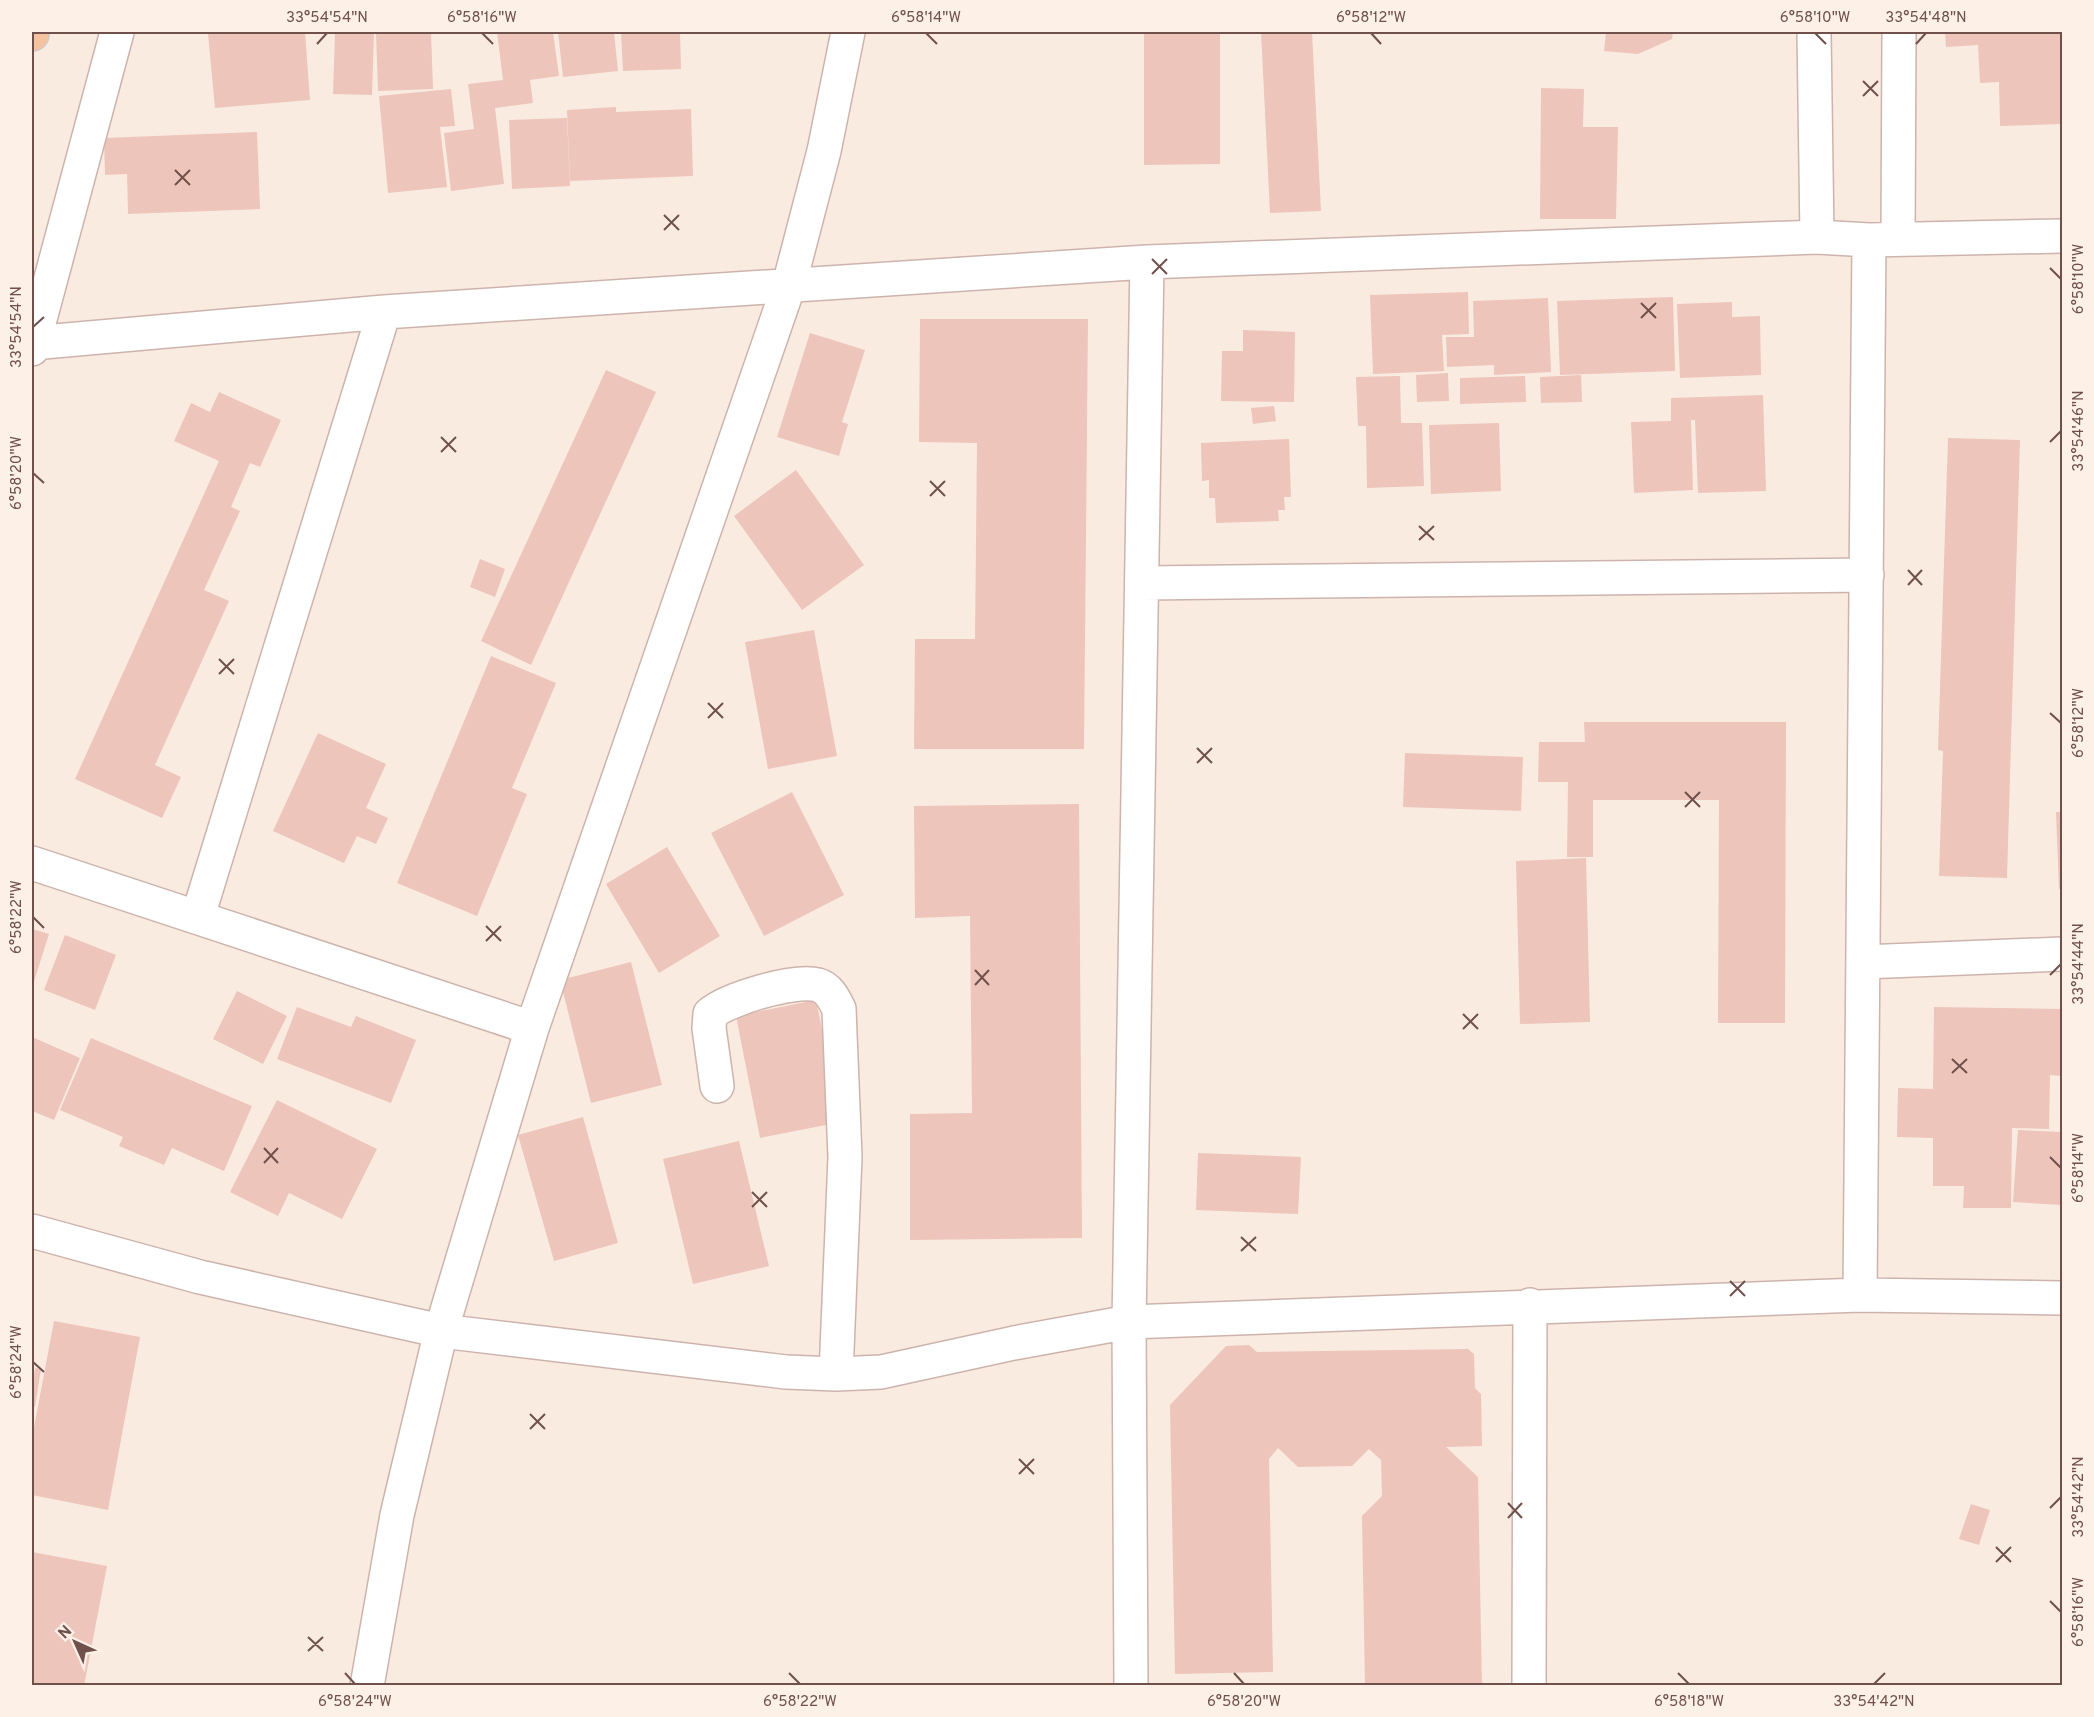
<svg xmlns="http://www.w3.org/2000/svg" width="2094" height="1717" font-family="Overpass,sans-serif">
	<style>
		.building { fill: #edc5bb }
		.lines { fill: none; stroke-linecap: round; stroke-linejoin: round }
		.minor-casing { stroke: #ccb4ac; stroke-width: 36 }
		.major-casing { stroke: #d4cac9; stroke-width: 36 }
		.minor { stroke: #fff; stroke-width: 33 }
		.major { stroke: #f4c39e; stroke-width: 33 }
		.ticks { fill: none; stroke: #6f504a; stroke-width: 2 }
		.neatline { fill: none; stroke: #6f504a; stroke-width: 2 }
		.ticks-label { font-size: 15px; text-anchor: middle; fill: #6f504a }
	</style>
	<rect width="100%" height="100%" fill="#faebe1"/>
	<path class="building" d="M 235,32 L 305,32 L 310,100 L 215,108 L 208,34 Z
		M 335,32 L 374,33 L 372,95 L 333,94 Z
		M 431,32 L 433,89 L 378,91 L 376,33 Z
		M 497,32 L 553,32 L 559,76 L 530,80 L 533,103 L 495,108 L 504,184 L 451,191 L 444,133 L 474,129 L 468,84 L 503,80 Z
		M 558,32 L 614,32 L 618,71 L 563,77 Z
		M 621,32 L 680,32 L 681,69 L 623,71 Z
		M 1144,32 L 1220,32 L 1220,164 L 1144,165 Z
		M 1261,32 L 1312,32 L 1321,211 L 1270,213 Z
		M 1606,32 L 1673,32 L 1672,39 L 1638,54 L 1604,51 Z
		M 1945,32 L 2062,32 L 2062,124 L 2000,126 L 1999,82 L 1980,83 L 1978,45 L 1946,47 Z
		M 1541,88 L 1584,89 L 1583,127 L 1618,127 L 1616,219 L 1540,219 Z
		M 451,89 L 455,126 L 440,127 L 447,187 L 388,193 L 379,96 Z
		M 616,107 L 616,112 L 691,109 L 693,176 L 570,181 L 567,110 Z
		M 567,118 L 570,186 L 512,189 L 509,120 Z
		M 257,132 L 260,209 L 128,214 L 127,174 L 105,175 L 104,138 Z
		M 1468,292 L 1469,334 L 1442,335 L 1444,371 L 1373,374 L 1370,295 Z
		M 1673,297 L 1675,371 L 1560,375 L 1557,301 Z
		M 1548,298 L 1551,372 L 1494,375 L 1494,365 L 1447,367 L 1446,337 L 1474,337 L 1473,301 Z
		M 1732,302 L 1732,317 L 1760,316 L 1761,375 L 1680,378 L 1677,304 Z
		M 920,319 L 1088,319 L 1084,749 L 914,749 L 915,639 L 975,639 L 977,443 L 919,442 Z
		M 1243,330 L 1295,332 L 1294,402 L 1221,401 L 1222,351 L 1243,351 Z
		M 810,333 L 865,350 L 842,422 L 848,424 L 839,456 L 777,437 Z
		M 606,370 L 656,392 L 531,665 L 481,641 Z
		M 1448,373 L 1449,401 L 1417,402 L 1416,375 Z
		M 1581,375 L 1582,402 L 1541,403 L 1540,377 Z
		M 1400,376 L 1401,423 L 1422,423 L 1424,486 L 1367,488 L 1366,426 L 1358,426 L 1356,377 Z
		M 1525,376 L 1526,402 L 1460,404 L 1460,378 Z
		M 219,392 L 281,420 L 260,467 L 250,463 L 231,507 L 240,511 L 204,590 L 229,601 L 155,765 L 181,777 L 162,818 L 75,779 L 219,461 L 174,441 L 191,403 L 210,412 Z
		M 1763,395 L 1766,491 L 1698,493 L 1695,420 L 1691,420 L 1693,490 L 1634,493 L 1631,422 L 1671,421 L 1671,398 Z
		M 1274,406 L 1276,421 L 1253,424 L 1251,408 Z
		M 1499,423 L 1501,491 L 1431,494 L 1429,425 Z
		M 1948,438 L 2020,440 L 2007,878 L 1939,876 L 1943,751 L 1938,750 Z
		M 1289,439 L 1291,497 L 1284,497 L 1285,510 L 1278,510 L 1279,521 L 1216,523 L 1215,498 L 1209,498 L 1209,480 L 1202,481 L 1201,443 Z
		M 796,470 L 864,565 L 802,610 L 734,516 Z
		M 480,559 L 505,569 L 495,597 L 470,587 Z
		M 814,630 L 837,756 L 768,769 L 745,642 Z
		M 491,656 L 556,683 L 512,788 L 527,794 L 477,916 L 397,883 Z
		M 1584,722 L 1786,722 L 1785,1023 L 1718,1023 L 1719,800 L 1593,800 L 1593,857 L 1567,857 L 1568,782 L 1538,782 L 1539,742 L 1585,742 Z
		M 318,733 L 386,764 L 366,808 L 388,818 L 376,844 L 357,836 L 344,863 L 273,831 Z
		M 1405,753 L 1523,757 L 1521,811 L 1403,807 Z
		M 792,792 L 844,895 L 764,936 L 711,833 Z
		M 1079,804 L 1082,1238 L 910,1240 L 910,1114 L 972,1113 L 970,916 L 915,918 L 914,806 Z
		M 2056,812 L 2062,812 L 2062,889 L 2059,889 Z
		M 667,847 L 720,936 L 659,973 L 606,884 Z
		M 1586,858 L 1590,1022 L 1520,1024 L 1516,861 Z
		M 32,929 L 49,934 L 32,988 Z
		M 65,935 L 116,955 L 95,1010 L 44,990 Z
		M 631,962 L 662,1085 L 591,1103 L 560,980 Z
		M 237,991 L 287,1016 L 263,1064 L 213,1039 Z
		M 816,1000 L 841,1122 L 760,1138 L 736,1016 Z
		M 297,1007 L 351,1027 L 356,1016 L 416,1040 L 391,1103 L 277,1059 Z
		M 1934,1007 L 2062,1009 L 2062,1076 L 2050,1075 L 2049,1129 L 2012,1128 L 2011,1208 L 1963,1208 L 1964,1186 L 1933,1186 L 1933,1138 L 1897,1137 L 1898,1088 L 1933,1089 Z
		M 32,1037 L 80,1058 L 54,1120 L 32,1111 Z
		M 91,1038 L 252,1106 L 224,1171 L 172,1148 L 164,1165 L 119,1146 L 123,1137 L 60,1110 Z
		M 277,1100 L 377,1149 L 342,1219 L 289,1193 L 278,1216 L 230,1192 Z
		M 583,1117 L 618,1243 L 554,1261 L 518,1135 Z
		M 2018,1130 L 2062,1132 L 2062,1205 L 2013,1202 Z
		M 739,1141 L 769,1266 L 693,1284 L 663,1159 Z
		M 1198,1153 L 1301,1157 L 1298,1214 L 1196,1210 Z
		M 54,1321 L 140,1337 L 108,1510 L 32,1495 L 32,1438 Z
		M 1249,1345 L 1257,1352 L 1468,1349 L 1474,1354 L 1475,1388 L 1481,1394 L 1482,1446 L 1446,1447 L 1478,1477 L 1482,1686 L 1365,1686 L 1362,1516 L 1382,1496 L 1381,1460 L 1369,1449 L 1352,1466 L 1298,1467 L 1278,1448 L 1269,1459 L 1273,1672 L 1175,1674 L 1170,1405 L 1226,1346 Z
		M 35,1368 L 41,1369 L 35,1407 L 32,1406 L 32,1390 Z
		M 1971,1504 L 1990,1510 L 1979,1545 L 1959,1539 Z
		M 32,1552 L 107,1566 L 84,1686 L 32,1686 Z"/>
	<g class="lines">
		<g class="minor-casing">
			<path id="minor" d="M 1814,32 L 1817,237
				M 1898,238 L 1899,32
				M 1147,262 L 1817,237 L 1869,240 L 2062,236
				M 32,343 L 384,312 L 1147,262 L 1129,1322 L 1014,1343 L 881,1372 L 836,1374 L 786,1372 L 441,1331 L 200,1277 L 32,1231
				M 32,349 L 117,32
				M 1144,583 L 1867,575
				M 32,863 L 532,1028
				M 198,916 L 384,312
				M 1863,962 L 2062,954
				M 717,1086 L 709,1028 L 710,1014 C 728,999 793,979 818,985 C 829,988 834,999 839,1009 L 845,1157 L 836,1374
				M 1860,1295 L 1869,240
				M 367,1686 L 397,1515 L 441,1331 L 532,1028 L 789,285 L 824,151 L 848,32
				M 1131,1686 L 1129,1322 L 1860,1295 L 2062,1298
				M 1529,1686 L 1530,1305"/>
		</g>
		<g class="major-casing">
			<path id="major" d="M 32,34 L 32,32"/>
		</g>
		<use href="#minor" class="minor"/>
		<use href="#major" class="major"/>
	</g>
	<path class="ticks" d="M 482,33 L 493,44M 926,33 L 937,44M 1371,33 L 1381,44M 1815,33 L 1826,44M 317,44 L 327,33M 1916,44 L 1926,33M 1863,81 L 1878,96M 1863,96 L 1878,81M 175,170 L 190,185M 175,185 L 190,170M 664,215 L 679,230M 664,230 L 679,215M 1152,259 L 1167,274M 2050,268 L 2061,279M 1152,274 L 1167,259M 1641,303 L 1656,318M 1641,318 L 1656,303M 33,327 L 44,317M 441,437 L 456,452M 2050,442 L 2061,431M 441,452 L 456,437M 33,473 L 44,483M 930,481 L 945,496M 930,496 L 945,481M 1419,526 L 1434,540M 1419,540 L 1434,526M 1908,570 L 1922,585M 1908,585 L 1922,570M 219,659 L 234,674M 219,674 L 234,659M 708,703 L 723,718M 2050,713 L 2061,723M 708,718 L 723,703M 1197,748 L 1212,763M 1197,763 L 1212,748M 1685,792 L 1700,807M 1685,807 L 1700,792M 33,917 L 44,928M 486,926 L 501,941M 486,941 L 501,926M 975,970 L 989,985M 2050,975 L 2061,964M 975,985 L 989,970M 1463,1014 L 1478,1029M 1463,1029 L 1478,1014M 1952,1059 L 1967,1073M 1952,1073 L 1967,1059M 264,1148 L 278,1163M 2050,1157 L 2061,1168M 264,1163 L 278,1148M 752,1192 L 767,1207M 752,1207 L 767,1192M 1241,1237 L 1256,1251M 1241,1251 L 1256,1237M 1730,1281 L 1745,1296M 1730,1296 L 1745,1281M 33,1362 L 44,1372M 530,1414 L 545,1429M 530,1429 L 545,1414M 1019,1459 L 1034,1474M 1019,1474 L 1034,1459M 1508,1503 L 1522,1518M 2050,1508 L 2061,1497M 1508,1518 L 1522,1503M 1996,1547 L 2011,1562M 1996,1562 L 2011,1547M 2050,1601 L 2061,1612M 308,1637 L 323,1651M 308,1651 L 323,1637M 345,1673 L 355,1684M 789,1673 L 800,1684M 1234,1673 L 1244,1684M 1678,1673 L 1689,1684M 1874,1684 L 1885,1673"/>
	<rect width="2094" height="1717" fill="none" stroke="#fdf0e7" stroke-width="66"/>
	<g transform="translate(75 1642) rotate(315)" stroke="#fdf0e7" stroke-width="4.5" paint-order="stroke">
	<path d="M0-4.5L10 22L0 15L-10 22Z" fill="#6f504a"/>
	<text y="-9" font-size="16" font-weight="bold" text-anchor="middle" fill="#6f504a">N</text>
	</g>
	<rect x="33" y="33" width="2028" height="1651" class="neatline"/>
	<g class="ticks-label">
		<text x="327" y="22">33°54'54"N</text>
		<text x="482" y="22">6°58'16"W</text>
		<text x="926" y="22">6°58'14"W</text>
		<text x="1371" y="22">6°58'12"W</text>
		<text x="1815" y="22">6°58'10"W</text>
		<text x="1926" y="22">33°54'48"N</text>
		<text transform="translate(2078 279) rotate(-90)" y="5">6°58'10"W</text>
		<text transform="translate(16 327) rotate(-90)" y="5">33°54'54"N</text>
		<text transform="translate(2078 431) rotate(-90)" y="5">33°54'46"N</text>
		<text transform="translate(16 473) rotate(-90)" y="5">6°58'20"W</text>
		<text transform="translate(2078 723) rotate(-90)" y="5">6°58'12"W</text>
		<text transform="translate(16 917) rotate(-90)" y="5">6°58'22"W</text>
		<text transform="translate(2078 964) rotate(-90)" y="5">33°54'44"N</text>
		<text transform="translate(2078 1168) rotate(-90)" y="5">6°58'14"W</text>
		<text transform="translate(16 1362) rotate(-90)" y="5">6°58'24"W</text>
		<text transform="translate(2078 1497) rotate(-90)" y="5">33°54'42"N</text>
		<text transform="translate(2078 1612) rotate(-90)" y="5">6°58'16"W</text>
		<text x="355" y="1706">6°58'24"W</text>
		<text x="800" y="1706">6°58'22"W</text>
		<text x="1244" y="1706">6°58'20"W</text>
		<text x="1689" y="1706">6°58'18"W</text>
		<text x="1874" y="1706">33°54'42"N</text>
	</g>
</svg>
